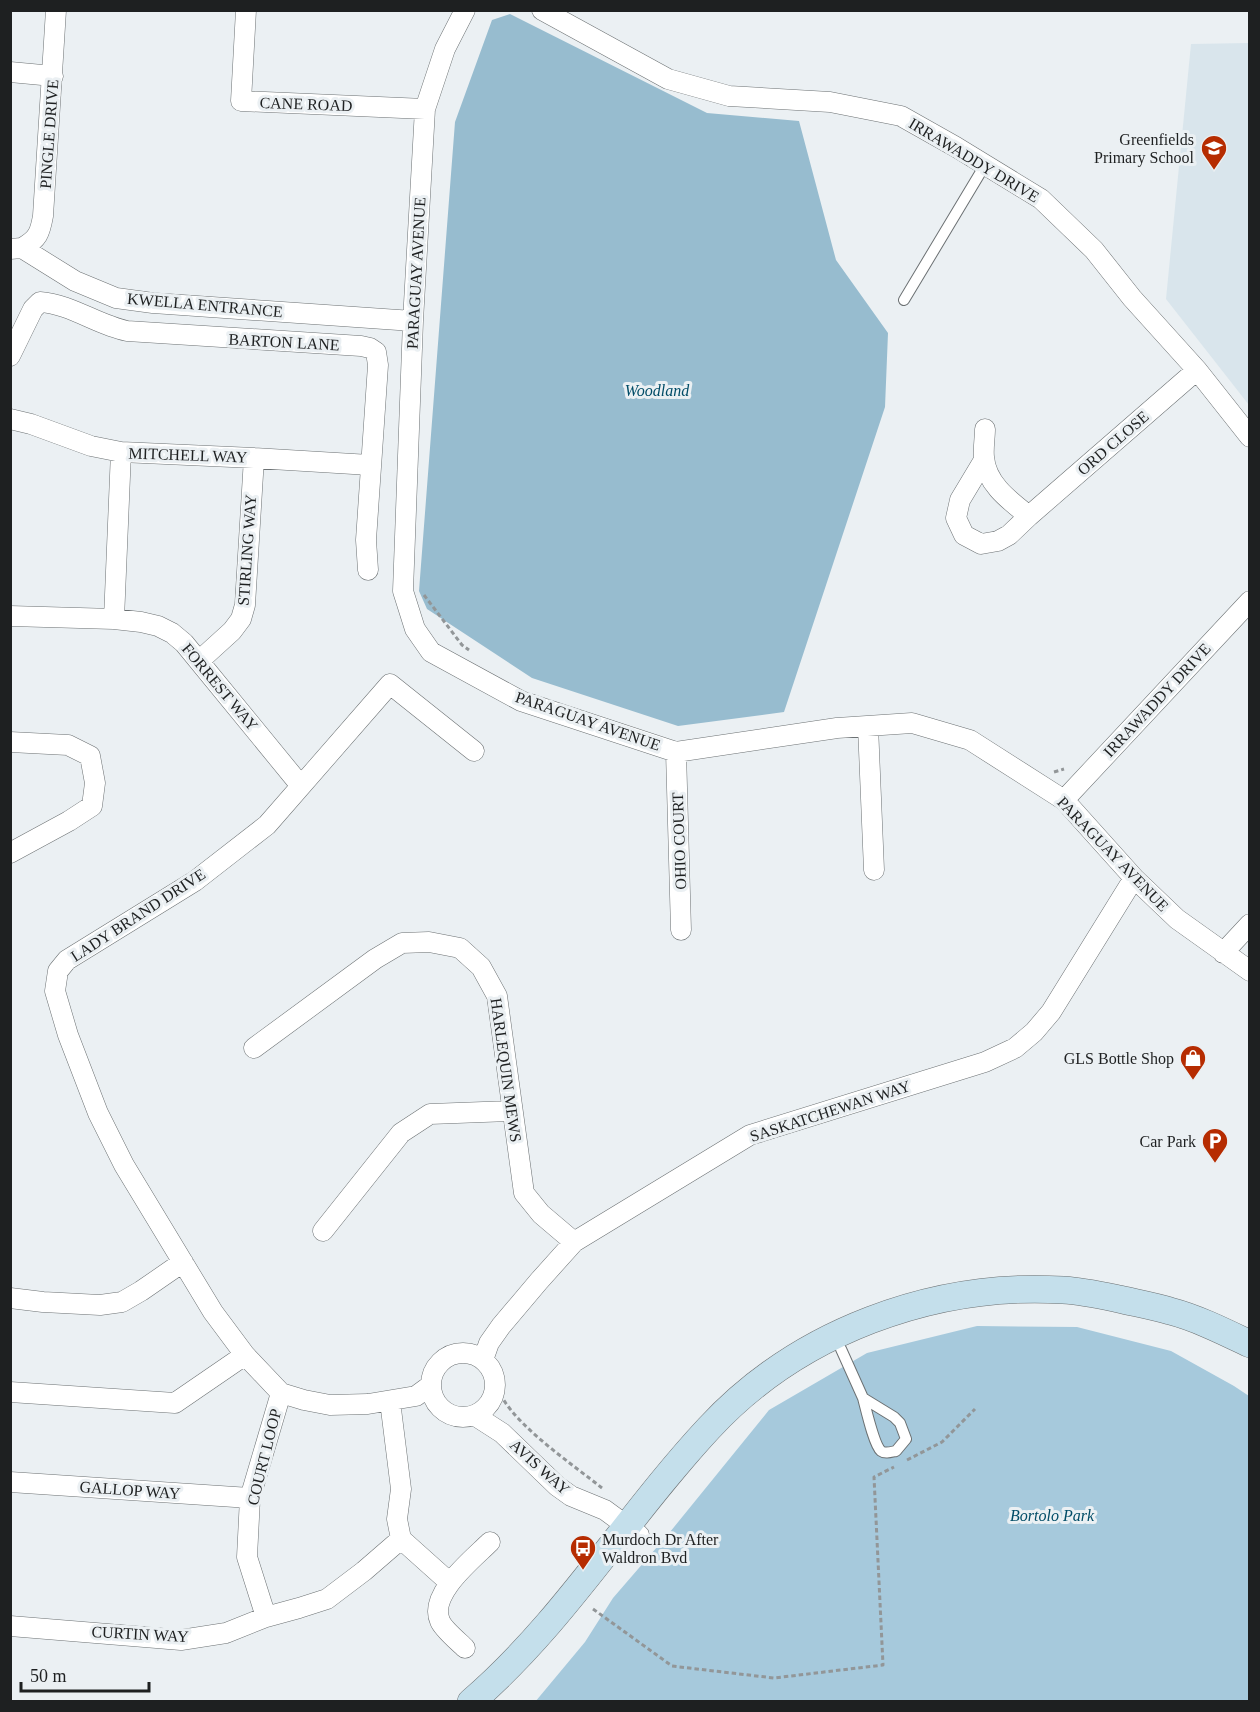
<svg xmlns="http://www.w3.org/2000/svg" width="1260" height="1712" font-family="Georgia,serif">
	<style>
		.built { fill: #d9e5ec }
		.green { fill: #a6c9dc }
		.forest { fill: #97bccf }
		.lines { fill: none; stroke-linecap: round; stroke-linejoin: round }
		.lane-casing { stroke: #6c7173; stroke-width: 12 }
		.street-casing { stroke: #6c7173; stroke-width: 21 }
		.secondary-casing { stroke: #6c7173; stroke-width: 28 }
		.path { stroke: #929698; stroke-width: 3; stroke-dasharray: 4.5 3; stroke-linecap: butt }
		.lane { stroke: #fff; stroke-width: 10 }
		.street { stroke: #fff; stroke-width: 20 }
		.secondary { stroke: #c4dfeb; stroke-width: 27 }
		.labels { text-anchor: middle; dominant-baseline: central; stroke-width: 6; stroke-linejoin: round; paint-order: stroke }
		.street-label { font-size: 16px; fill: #1e2021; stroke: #ebf0f3 }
		.poi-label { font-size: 16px; fill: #1e2021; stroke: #ebf0f3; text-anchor: end }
		.park-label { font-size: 16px; font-style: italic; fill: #014c67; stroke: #ebf0f3 }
	</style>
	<rect width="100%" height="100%" fill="#ebf0f3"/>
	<path class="built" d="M 1249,43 L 1250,43 L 1249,405 L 1166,299 L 1191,44 Z"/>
	<path class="green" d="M 977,1326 L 1077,1327 L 1171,1351 L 1234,1386 L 1249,1396 L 1249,1701 L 535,1702 L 585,1642 L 613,1598 L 670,1532 L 769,1410 L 867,1353 Z"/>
	<path class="forest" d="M 510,14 L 707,113 L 799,121 L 836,260 L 888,333 L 885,407 L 784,712 L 678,726 L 532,678 L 427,609 L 419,591 L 455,122 L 492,20 Z"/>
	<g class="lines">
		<g class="lane-casing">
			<path id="lane" d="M 904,300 L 985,165
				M 841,1349 L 863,1398 L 894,1417 L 900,1423 L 906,1439 L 896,1451 C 891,1452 885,1454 881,1451 C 874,1445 866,1409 863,1398"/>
		</g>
		<g class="street-casing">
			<path id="street" d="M 246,10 L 241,101 L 425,109
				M 465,10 L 445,49 L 425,109 L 413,321 L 403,591 L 415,629 L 431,652 L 521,701 L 676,752 L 837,728 L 912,723 L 970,740 L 1064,800 L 1134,878 L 1177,919 L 1250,971
				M 542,10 L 668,79 L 729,96 L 830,102 L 901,116 L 956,147 L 1041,199 L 1094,250 L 1132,298 L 1197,370 L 1250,437
				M 10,72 L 53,76
				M 22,248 C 38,239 40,233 43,216 L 56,10
				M 10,249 L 22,248 L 75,281 L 116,298 L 153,303 L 413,321
				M 10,356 L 33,309 L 40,302 C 71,304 97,325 127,331 L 361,346 L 370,348 L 376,352 L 378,365 L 366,540 L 368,570
				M 10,419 L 31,424 L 91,446 L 121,452 L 254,458 L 370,465
				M 985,429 C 985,438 983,448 984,457 C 986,484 1010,501 1029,516 L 1197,370
				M 984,460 L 960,500 L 956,518 L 964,535 L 981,544 L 998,541 L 1009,535 L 1029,516
				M 10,616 L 114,619 L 141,622 L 158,626 L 172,633 L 184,643 L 301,786
				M 114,619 L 121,452
				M 199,661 L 232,631 L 241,619 L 245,605 L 254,458
				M 868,726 L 874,870
				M 10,742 L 68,745 L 90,756 L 95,783 L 92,806 L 69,821 L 10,853
				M 676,752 L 681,930
				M 1064,800 L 1250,601
				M 1223,953 L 1250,924
				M 254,1048 L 375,959 L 402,943 L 429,942 L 460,948 L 481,967 L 497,996 L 524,1193 L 541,1214 L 574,1242
				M 323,1231 L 401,1133 L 430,1114 L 512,1111
				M 10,1298 L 43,1302 L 100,1305 L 122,1302 L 141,1291 L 183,1262
				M431 1385a32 32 0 1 1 64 0a32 32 0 1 1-64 0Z
				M 483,1360 L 489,1343 L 501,1326 L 539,1281 L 574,1242 L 750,1135 L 985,1062 L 1015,1048 L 1034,1032 L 1051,1012 L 1134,878
				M 431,1385 L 416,1396 L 368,1404 L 330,1405 L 304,1400 L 281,1393 L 245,1355 L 213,1312 L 124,1165 L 98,1113 L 68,1035 L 55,991 L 58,971 L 67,960 L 195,881 L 267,825 L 390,684 L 474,751
				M 10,1392 L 175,1403 L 245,1355
				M 390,1401 L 401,1489 L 397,1519 L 401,1539
				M 474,1415 L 502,1433 L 557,1486 L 571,1496 L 605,1510 L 639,1535
				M 10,1482 L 250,1498
				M 401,1539 L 449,1582
				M 266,1617 L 247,1557 L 250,1498 L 281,1393
				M 10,1626 L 181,1640 L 226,1633 L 266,1617 L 299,1608 L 327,1599 L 364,1571 L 401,1539
				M 465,1648 C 459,1642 443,1629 440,1621 C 428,1594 473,1559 490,1542"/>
		</g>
		<g class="secondary-casing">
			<path id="secondary" d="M 471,1702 C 564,1622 626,1517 709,1428 C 798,1332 933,1282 1063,1290 C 1082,1291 1100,1295 1119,1299 C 1136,1303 1153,1306 1170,1311 C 1197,1318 1225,1332 1250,1344"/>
		</g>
		<path class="path" d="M 424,595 L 462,645 L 469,650
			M 1054,772 L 1064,769
			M 495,1372 C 497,1381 499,1392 503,1399 C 523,1431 572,1464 602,1488
			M 907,1460 L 942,1442 L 975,1409
			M 593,1609 L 672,1666 L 774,1678 L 883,1665 L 874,1477 L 894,1467"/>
		<use href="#lane" class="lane"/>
		<use href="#street" class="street"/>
		<use href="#secondary" class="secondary"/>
	</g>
	<defs>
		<g id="school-pin" transform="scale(1.35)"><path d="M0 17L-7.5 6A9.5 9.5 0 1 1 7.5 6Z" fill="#b62c01" stroke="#ebf0f3"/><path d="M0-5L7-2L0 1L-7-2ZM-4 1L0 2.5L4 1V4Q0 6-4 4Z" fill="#fff"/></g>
		<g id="shop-pin" transform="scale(1.35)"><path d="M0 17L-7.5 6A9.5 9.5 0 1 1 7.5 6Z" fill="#b62c01" stroke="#ebf0f3"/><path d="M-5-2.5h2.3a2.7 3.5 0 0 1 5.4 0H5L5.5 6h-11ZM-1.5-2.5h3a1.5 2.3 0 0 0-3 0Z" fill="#fff"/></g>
		<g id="parking-pin" transform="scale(1.35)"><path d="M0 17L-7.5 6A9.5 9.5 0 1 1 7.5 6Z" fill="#b62c01" stroke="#ebf0f3"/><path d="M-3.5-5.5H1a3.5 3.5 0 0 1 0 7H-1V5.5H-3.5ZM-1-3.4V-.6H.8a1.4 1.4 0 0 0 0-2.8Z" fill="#fff"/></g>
		<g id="bus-pin" transform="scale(1.35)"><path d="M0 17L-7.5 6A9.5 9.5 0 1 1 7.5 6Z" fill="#b62c01" stroke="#ebf0f3"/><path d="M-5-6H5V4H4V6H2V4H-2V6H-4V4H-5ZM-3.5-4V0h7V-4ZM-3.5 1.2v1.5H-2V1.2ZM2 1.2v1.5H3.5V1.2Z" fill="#fff"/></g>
	</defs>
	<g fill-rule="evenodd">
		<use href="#school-pin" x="1214" y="148"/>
		<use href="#shop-pin" x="1193" y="1058"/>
		<use href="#parking-pin" x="1215" y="1141"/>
		<use href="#bus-pin" x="583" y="1548"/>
	</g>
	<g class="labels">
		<g class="street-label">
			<text transform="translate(306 104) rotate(2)">CANE ROAD</text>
			<text transform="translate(49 134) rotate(-86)">PINGLE DRIVE</text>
			<text transform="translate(974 160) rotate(31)">IRRAWADDY DRIVE</text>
			<text transform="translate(416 273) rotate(-87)">PARAGUAY AVENUE</text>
			<text transform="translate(205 305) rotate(5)">KWELLA ENTRANCE</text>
			<text transform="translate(284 342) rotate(3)">BARTON LANE</text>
			<text transform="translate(1113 443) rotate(-41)">ORD CLOSE</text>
			<text transform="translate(188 455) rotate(2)">MITCHELL WAY</text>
			<text transform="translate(247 550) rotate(-86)">STIRLING WAY</text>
			<text transform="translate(220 687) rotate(50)">FORREST WAY</text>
			<text transform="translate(1157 700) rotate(-47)">IRRAWADDY DRIVE</text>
			<text transform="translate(588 721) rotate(19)">PARAGUAY AVENUE</text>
			<text transform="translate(679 841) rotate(-92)">OHIO COURT</text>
			<text transform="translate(1113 854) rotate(46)">PARAGUAY AVENUE</text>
			<text transform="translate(138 915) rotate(-33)">LADY BRAND DRIVE</text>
			<text transform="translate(506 1070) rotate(82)">HARLEQUIN MEWS</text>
			<text transform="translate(830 1111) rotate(-18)">SASKATCHEWAN WAY</text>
			<text transform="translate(264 1457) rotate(-76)">COURT LOOP</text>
			<text transform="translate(540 1467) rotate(42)">AVIS WAY</text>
			<text transform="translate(130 1490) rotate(4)">GALLOP WAY</text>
			<text transform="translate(140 1634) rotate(3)">CURTIN WAY</text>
		</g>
		<g class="poi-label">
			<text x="1194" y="139">Greenfields<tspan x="1194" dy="18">Primary School</tspan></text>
			<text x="1174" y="1058">GLS Bottle Shop</text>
			<text x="1196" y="1141">Car Park</text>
			<text x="602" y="1539" text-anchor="start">Murdoch Dr After<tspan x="602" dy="18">Waldron Bvd</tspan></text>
		</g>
		<g class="park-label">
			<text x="657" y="390">Woodland</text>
			<text x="1052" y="1515">Bortolo Park</text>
		</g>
	</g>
	<rect width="1260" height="1712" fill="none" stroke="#1e2021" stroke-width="24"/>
	<path d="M21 1682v9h128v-9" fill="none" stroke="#1e2021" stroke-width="3"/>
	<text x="30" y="1682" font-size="18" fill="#1e2021" stroke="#ebf0f3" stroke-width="4.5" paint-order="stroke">50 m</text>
</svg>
